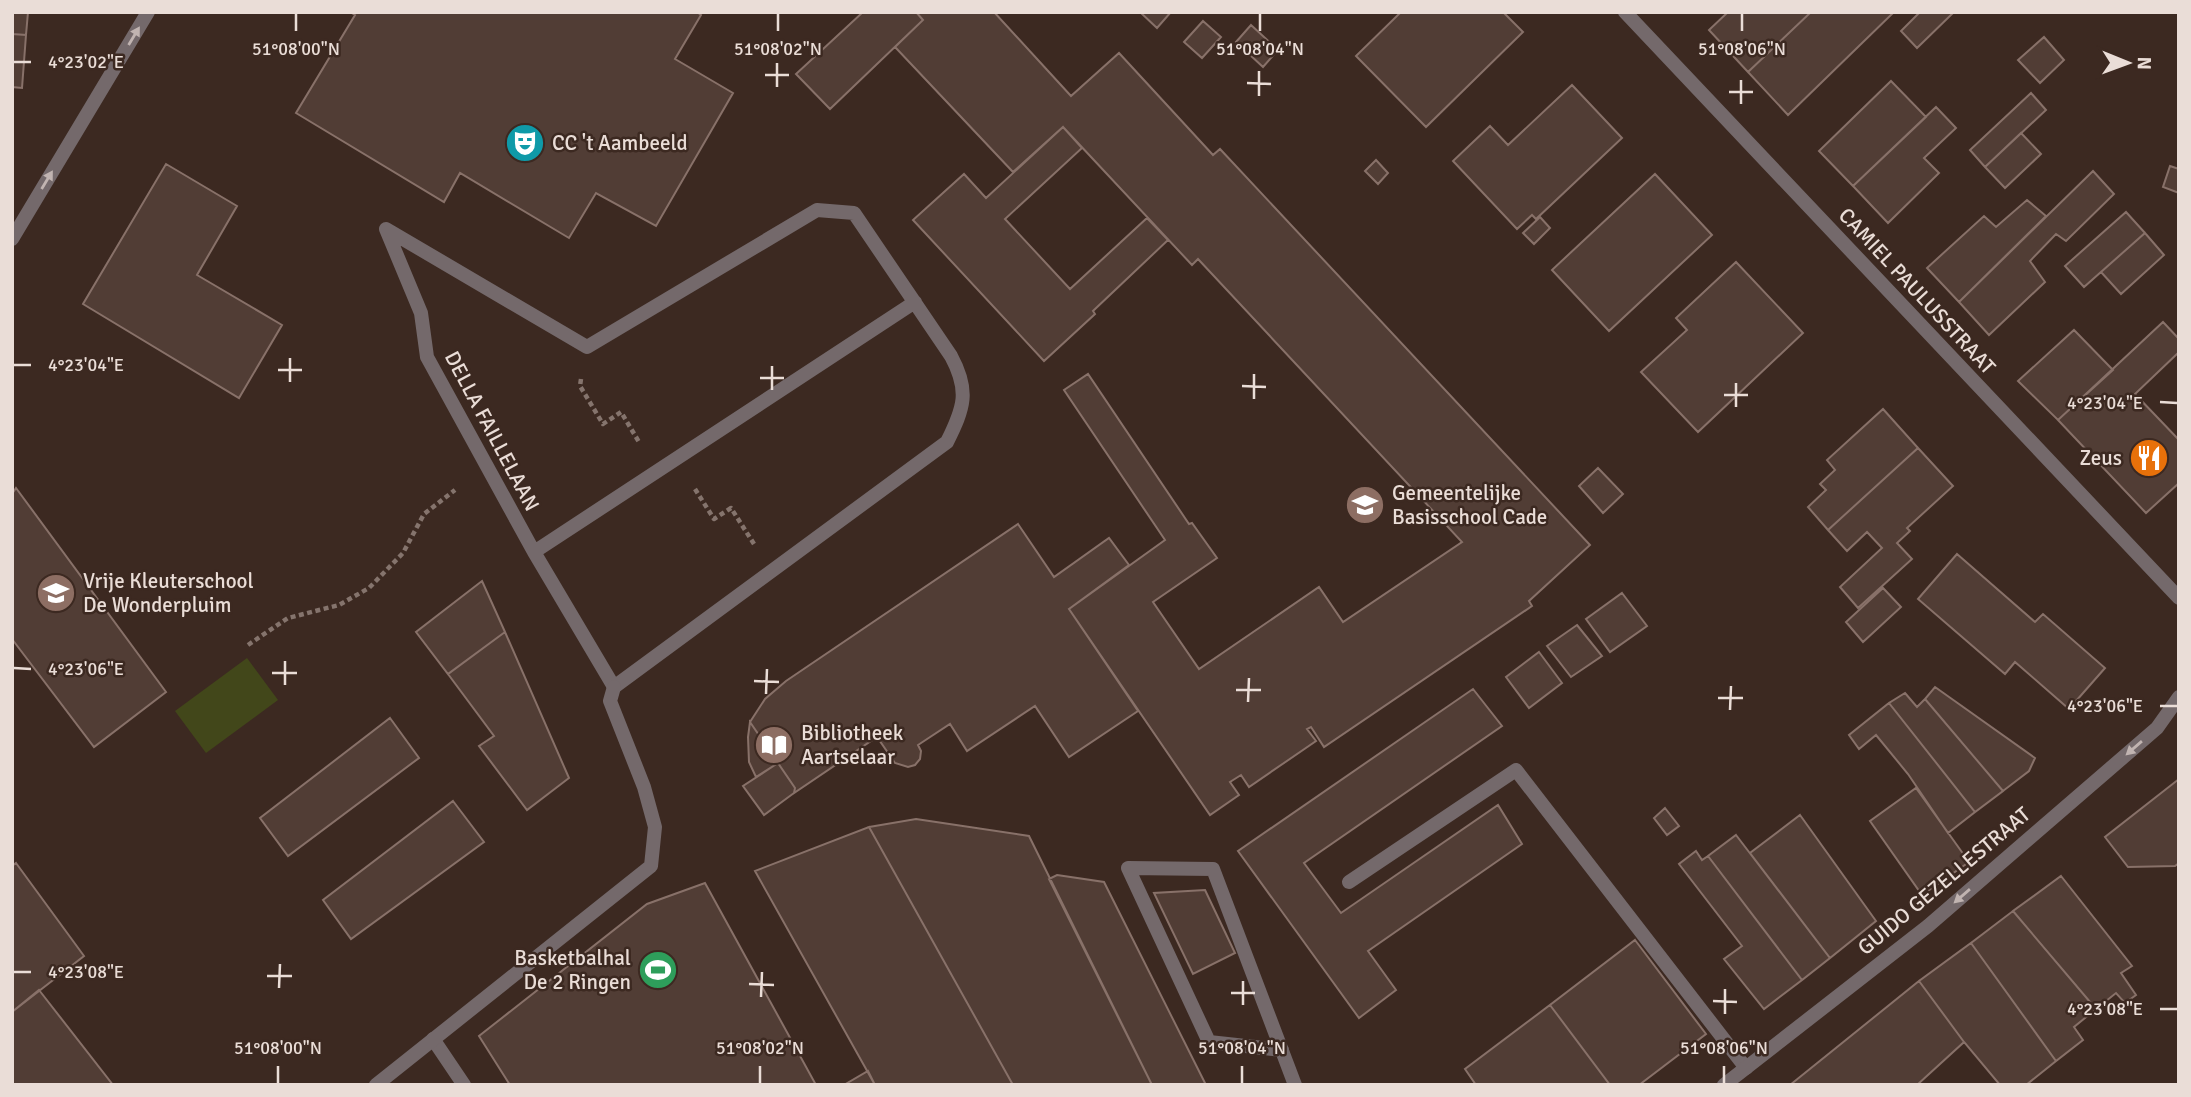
<svg xmlns="http://www.w3.org/2000/svg" width="2191" height="1097" font-family="Signika,sans-serif">
	<style>
		.green { fill: #42471a }
		.building { fill: #513d35; stroke: #887169; stroke-width: 2 }
		.lines { fill: none; stroke-linecap: round; stroke-linejoin: round }
		.path { stroke: #85746d; stroke-width: 4.5; stroke-dasharray: 5 3.5; stroke-linecap: butt }
		.lane { stroke: #74696b; stroke-width: 14 }
		.street { stroke: #74696b; stroke-width: 14 }
		.oneway { fill: #c1b4b1 }
		.ticks { fill: none; stroke: #eaddd7; stroke-width: 2.5 }
		.labels { text-anchor: middle; dominant-baseline: central; stroke-width: 5; stroke-linejoin: round; paint-order: stroke }
		.poi-label { font-size: 21px; fill: #eaddd7; stroke: #3c2921; text-anchor: start }
		.street-label { font-size: 21px; fill: #eaddd7; stroke: #3c2921 }
		.ticks-label { font-size: 18px; text-anchor: middle; fill: #eaddd7; stroke: #3c2921; stroke-width: 5; stroke-linejoin: round; paint-order: stroke }
	</style>
	<rect width="100%" height="100%" fill="#3c2921"/>
	<path class="green" d="M 247,658 L 278,700 L 206,753 L 175,711 Z"/>
	<path class="building" d="M 12,12 L 28,12 L 26,35 L 12,34 Z
		M 350,12 L 697,12 L 701,15 L 675,59 L 733,93 L 656,226 L 596,193 L 569,238 L 460,173 L 444,202 L 296,113 L 355,15 Z
		M 863,12 L 916,12 L 923,20 L 830,109 L 796,74 Z
		M 916,12 L 994,12 L 1071,96 L 1119,53 L 1213,155 L 1220,149 L 1590,545 L 1529,601 L 1532,606 L 1324,747 L 1311,727 L 1307,729 L 1316,741 L 1249,787 L 1241,775 L 1230,782 L 1239,795 L 1210,815 L 1069,609 L 1165,540 L 1064,390 L 1088,374 L 1189,524 L 1192,523 L 1217,558 L 1153,602 L 1199,669 L 1319,587 L 1343,622 L 1462,542 L 1198,259 L 1192,265 L 1063,127 L 1013,172 L 895,47 L 923,20 Z
		M 1140,12 L 1171,12 L 1157,28 Z
		M 1401,12 L 1503,12 L 1523,32 L 1426,127 L 1356,56 Z
		M 1728,12 L 1811,12 L 1748,72 L 1709,30 Z
		M 1811,12 L 1894,12 L 1788,115 L 1748,72 Z
		M 1920,12 L 1954,12 L 1917,48 L 1901,31 Z
		M 1203,21 L 1221,37 L 1202,58 L 1184,42 Z
		M 1251,25 L 1278,50 L 1263,67 L 1236,42 Z
		M 12,34 L 26,35 L 22,88 L 12,87 Z
		M 2044,37 L 2064,60 L 2040,83 L 2018,60 Z
		M 1891,81 L 1926,117 L 1853,186 L 1819,151 Z
		M 1572,85 L 1622,138 L 1536,219 L 1532,215 L 1517,229 L 1453,161 L 1490,126 L 1508,145 Z
		M 2031,93 L 2046,110 L 1985,167 L 1970,150 Z
		M 1936,107 L 1956,128 L 1924,158 L 1939,173 L 1888,223 L 1853,186 Z
		M 1063,127 L 1082,148 L 1005,219 L 1070,289 L 1147,218 L 1168,240 L 1093,311 L 1095,314 L 1044,361 L 913,220 L 964,174 L 986,198 Z
		M 2021,133 L 2041,154 L 2005,188 L 1985,167 Z
		M 1376,160 L 1388,173 L 1378,184 L 1365,171 Z
		M 166,164 L 237,206 L 197,275 L 282,325 L 239,398 L 83,304 Z
		M 2170,166 L 2179,169 L 2179,193 L 2163,187 Z
		M 2093,171 L 2114,194 L 2066,241 L 2056,234 L 2030,261 L 2045,282 L 1989,335 L 1959,302 Z
		M 1655,174 L 1712,235 L 1609,331 L 1552,270 Z
		M 2027,200 L 2046,216 L 1959,302 L 1927,268 L 1984,216 L 1996,227 Z
		M 2126,212 L 2145,233 L 2084,287 L 2065,266 Z
		M 1540,217 L 1550,228 L 1534,244 L 1523,233 Z
		M 2145,233 L 2164,255 L 2121,294 L 2101,272 Z
		M 1736,262 L 1803,333 L 1698,432 L 1641,372 L 1687,330 L 1676,318 Z
		M 2163,322 L 2179,339 L 2179,352 L 2135,394 L 2179,440 L 2179,483 L 2146,513 L 2058,420 Z
		M 2074,330 L 2113,370 L 2058,420 L 2018,381 Z
		M 1883,409 L 1918,448 L 1828,530 L 1808,507 L 1826,490 L 1820,484 L 1835,470 L 1827,460 Z
		M 1918,448 L 1953,486 L 1907,528 L 1910,531 L 1897,543 L 1912,559 L 1858,608 L 1840,587 L 1882,548 L 1867,532 L 1847,551 L 1828,530 Z
		M 1598,468 L 1623,494 L 1603,513 L 1579,486 Z
		M 16,488 L 166,692 L 94,747 L 12,639 L 12,494 Z
		M 1018,524 L 1054,577 L 1109,538 L 1129,565 L 1069,609 L 1138,711 L 1069,757 L 1035,706 L 967,751 L 950,724 L 918,745 L 921,751 L 920,759 L 915,765 L 908,767 L 895,763 L 877,737 L 794,793 L 795,788 L 750,722 L 765,699 L 786,681 Z
		M 1957,554 L 2035,622 L 2043,614 L 2105,668 L 2069,709 L 2015,662 L 2005,674 L 1918,599 Z
		M 482,581 L 505,632 L 448,674 L 416,632 Z
		M 1883,588 L 1901,607 L 1863,642 L 1846,622 Z
		M 1622,593 L 1647,626 L 1610,652 L 1586,619 Z
		M 1577,625 L 1602,656 L 1571,677 L 1547,646 Z
		M 505,632 L 569,778 L 527,810 L 479,746 L 494,736 L 448,674 Z
		M 1539,652 L 1562,683 L 1529,708 L 1506,677 Z
		M 1935,687 L 2035,758 L 2029,771 L 2003,791 L 1925,699 Z
		M 1473,689 L 1502,726 L 1304,863 L 1341,913 L 1498,805 L 1522,844 L 1368,951 L 1396,990 L 1359,1018 L 1238,851 Z
		M 1905,693 L 1917,707 L 1925,699 L 2003,791 L 1975,812 L 1889,703 Z
		M 1889,703 L 1975,812 L 1948,833 L 1908,774 L 1876,735 L 1859,749 L 1849,735 Z
		M 390,718 L 419,758 L 288,856 L 260,818 Z
		M 750,722 L 778,763 L 756,777 L 749,762 L 748,737 Z
		M 778,763 L 795,788 L 794,793 L 764,815 L 743,786 Z
		M 2179,779 L 2179,863 L 2175,866 L 2128,867 L 2105,837 Z
		M 1916,788 L 1969,862 L 1922,895 L 1870,821 Z
		M 453,801 L 484,842 L 351,939 L 323,900 Z
		M 1665,808 L 1679,826 L 1667,835 L 1654,818 Z
		M 1800,815 L 1876,921 L 1830,958 L 1750,853 Z
		M 916,819 L 1029,836 L 1152,1085 L 1013,1085 L 869,827 Z
		M 869,827 L 1013,1085 L 875,1085 L 755,871 Z
		M 1736,835 L 1830,958 L 1802,980 L 1708,856 Z
		M 1696,851 L 1702,860 L 1708,856 L 1802,980 L 1764,1009 L 1724,959 L 1742,946 L 1679,864 Z
		M 16,863 L 84,956 L 12,1012 L 12,866 Z
		M 1057,875 L 1104,882 L 1206,1085 L 1152,1085 L 1049,879 Z
		M 2061,876 L 2132,966 L 2121,973 L 2136,995 L 2125,1003 L 2116,993 L 2096,1009 L 2013,911 Z
		M 705,883 L 816,1085 L 510,1085 L 479,1036 L 647,904 Z
		M 1205,890 L 1235,953 L 1193,974 L 1154,893 Z
		M 2013,911 L 2096,1009 L 2074,1027 L 2083,1040 L 2056,1061 L 1971,943 Z
		M 1635,940 L 1706,1034 L 1639,1085 L 1610,1085 L 1550,1005 Z
		M 1971,943 L 2056,1061 L 2026,1085 L 2000,1085 L 1964,1042 L 1919,981 Z
		M 1919,981 L 1964,1042 L 1917,1085 L 1790,1085 Z
		M 39,990 L 113,1085 L 12,1085 L 12,1012 Z
		M 1550,1005 L 1610,1085 L 1476,1085 L 1465,1069 Z
		M 868,1071 L 875,1085 L 844,1085 Z"/>
	<g class="lines">
		<path class="path" d="M 581,379 L 580,386 L 603,424 L 621,412 L 639,442
			M 695,489 L 714,519 L 731,508 L 754,544
			M 248,645 L 288,618 L 339,605 L 369,588 L 403,553 L 424,514 L 455,490"/>
		<path class="lane" d="M 817,210 L 854,213 L 951,356 C 970,391 964,408 947,442 L 614,687 L 534,552 L 427,357 L 421,313 L 386,229 L 587,347 Z
			M 534,552 L 915,302
			M 1349,882 L 1516,770 L 1746,1068
			M 433,1039 L 464,1085
			M 1282,1050 L 1209,1042 L 1128,868 L 1213,869 L 1295,1085"/>
		<path class="street" d="M 1625,12 L 2179,598
			M 12,239 L 148,12
			M 376,1085 L 651,866 L 655,827 L 644,787 L 610,701 L 614,687
			M 1724,1085 L 1928,926 L 2157,728 L 2179,697"/>
	</g>
	<defs><path id="oneway-solid" d="M-6-.8H1V-3.2L6.5 0L1 3.2V.8H-6Z" transform="scale(1.75)"/></defs>
	<g class="oneway">
		<use href="#oneway-solid" transform="translate(134 36) rotate(-59)"/>
		<use href="#oneway-solid" transform="translate(47 180) rotate(-59)"/>
		<use href="#oneway-solid" transform="translate(2134 748) rotate(139)"/>
		<use href="#oneway-solid" transform="translate(1962 896) rotate(139)"/>
	</g>
	<path class="ticks" d="M 296,31 L 296,14M 778,31 L 778,14M 1260,31 L 1260,14M 1742,31 L 1742,14M 14,62 L 31,62M 765,75 L 789,75M 1247,83 L 1271,84M 777,87 L 777,63M 1729,92 L 1753,92M 1259,96 L 1259,71M 1741,104 L 1741,80M 14,365 L 31,365M 278,370 L 302,370M 760,378 L 784,378M 290,382 L 290,358M 1242,386 L 1266,387M 772,390 L 772,366M 1724,395 L 1748,395M 1254,399 L 1254,374M 2160,402 L 2177,403M 1736,407 L 1736,383M 14,668 L 31,669M 272,673 L 297,673M 754,681 L 779,682M 285,685 L 285,661M 1236,690 L 1261,690M 766,694 L 767,669M 1718,698 L 1743,698M 1248,702 L 1249,678M 2160,706 L 2177,706M 1730,710 L 1731,686M 14,972 L 31,972M 267,976 L 292,976M 749,984 L 774,985M 279,988 L 280,964M 1231,993 L 1255,993M 761,997 L 762,972M 1713,1001 L 1737,1002M 1243,1005 L 1243,981M 2160,1009 L 2177,1009M 1725,1014 L 1725,989M 278,1083 L 278,1066M 760,1083 L 760,1066M 1242,1083 L 1242,1066M 1724,1083 L 1724,1066"/>
	<defs>
		<g id="theatre-disc" transform="scale(2.0125)"><circle r="9.5" fill="#0f9aa8" stroke="#3c2921"/><path d="M-5-5.5Q0-4 5-5.5V0Q5 5 0 6Q-5 5-5 0ZM-3.3-2.5H-1v1.5H-3.3ZM1-2.5H3.3v1.5H1ZM-2.8 1Q0 5.5 2.8 1Z" fill="#fff"/></g>
		<g id="restaurant-disc" transform="scale(2.0125)"><circle r="9.5" fill="#e8710a" stroke="#3c2921"/><path d="M-5-6h1v4h1v-4h1v4h1v-4h1v5L-1.5 .5V6h-2V.5L-5-1ZM5-6V6H3V1.5H1.5Q1.5-4 5-6Z" fill="#fff"/></g>
		<g id="school-disc" transform="scale(2.0125)"><circle r="9.5" fill="#8d6e63" stroke="#3c2921"/><path d="M0-5L7-2L0 1L-7-2ZM-4 1L0 2.5L4 1V4Q0 6-4 4Z" fill="#fff"/></g>
		<g id="library-disc" transform="scale(2.0125)"><circle r="9.5" fill="#8d6e63" stroke="#3c2921"/><path d="M-6-4Q-3-5.5-.7-3.5V5Q-3 3-6 4ZM6-4Q3-5.5 .7-3.5V5Q3 3 6 4Z" fill="#fff"/></g>
		<g id="stadium-disc" transform="scale(2.0125)"><circle r="9.5" fill="#2e9e5b" stroke="#3c2921"/><path d="M0-5a6.5 5 0 1 0 0 10a6.5 5 0 1 0 0-10ZM-3.5-1.8h7v3.6h-7Z" fill="#fff"/></g>
	</defs>
	<g fill-rule="evenodd">
		<use href="#theatre-disc" x="525" y="143"/>
		<use href="#restaurant-disc" x="2149" y="458"/>
		<use href="#school-disc" x="1365" y="505"/>
		<use href="#school-disc" x="56" y="593"/>
		<use href="#library-disc" x="774" y="745"/>
		<use href="#stadium-disc" x="658" y="970"/>
	</g>
	<g class="labels">
		<g class="poi-label">
			<text x="552" y="143">CC 't Aambeeld</text>
			<text x="2122" y="458" text-anchor="end">Zeus</text>
			<text x="1392" y="493">Gemeentelijke<tspan x="1392" dy="24">Basisschool Cade</tspan></text>
			<text x="83" y="581">Vrije Kleuterschool<tspan x="83" dy="24">De Wonderpluim</tspan></text>
			<text x="801" y="733">Bibliotheek<tspan x="801" dy="24">Aartselaar</tspan></text>
			<text x="631" y="958" text-anchor="end">Basketbalhal<tspan x="631" dy="24">De 2 Ringen</tspan></text>
		</g>
		<g class="street-label">
			<text transform="translate(1917 291) rotate(47)">CAMIEL PAULUSSTRAAT</text>
			<text transform="translate(492 431) rotate(62)">DELLA FAILLELAAN</text>
			<text transform="translate(1944 881) rotate(-40)">GUIDO GEZELLESTRAAT</text>
		</g>
	</g>
	<g class="ticks-label">
		<text x="296" y="55">51°08'00"N</text>
		<text x="778" y="55">51°08'02"N</text>
		<text x="1260" y="55">51°08'04"N</text>
		<text x="1742" y="55">51°08'06"N</text>
		<text x="86" y="68">4°23'02"E</text>
		<text x="86" y="371">4°23'04"E</text>
		<text x="2105" y="409">4°23'04"E</text>
		<text x="86" y="675">4°23'06"E</text>
		<text x="2105" y="712">4°23'06"E</text>
		<text x="86" y="978">4°23'08"E</text>
		<text x="2105" y="1015">4°23'08"E</text>
		<text x="278" y="1054">51°08'00"N</text>
		<text x="760" y="1054">51°08'02"N</text>
		<text x="1242" y="1054">51°08'04"N</text>
		<text x="1724" y="1054">51°08'06"N</text>
	</g>
	<rect width="2191" height="1097" fill="none" stroke="#eaddd7" stroke-width="28"/>
	<g transform="translate(2128 63) rotate(91)" stroke="#3c2921" stroke-width="5" paint-order="stroke">
	<path d="M0-5L12 26L0 18L-12 26Z" fill="#eaddd7"/>
	<text y="-10" font-size="19" font-weight="bold" text-anchor="middle" fill="#eaddd7">N</text>
	</g>
</svg>
